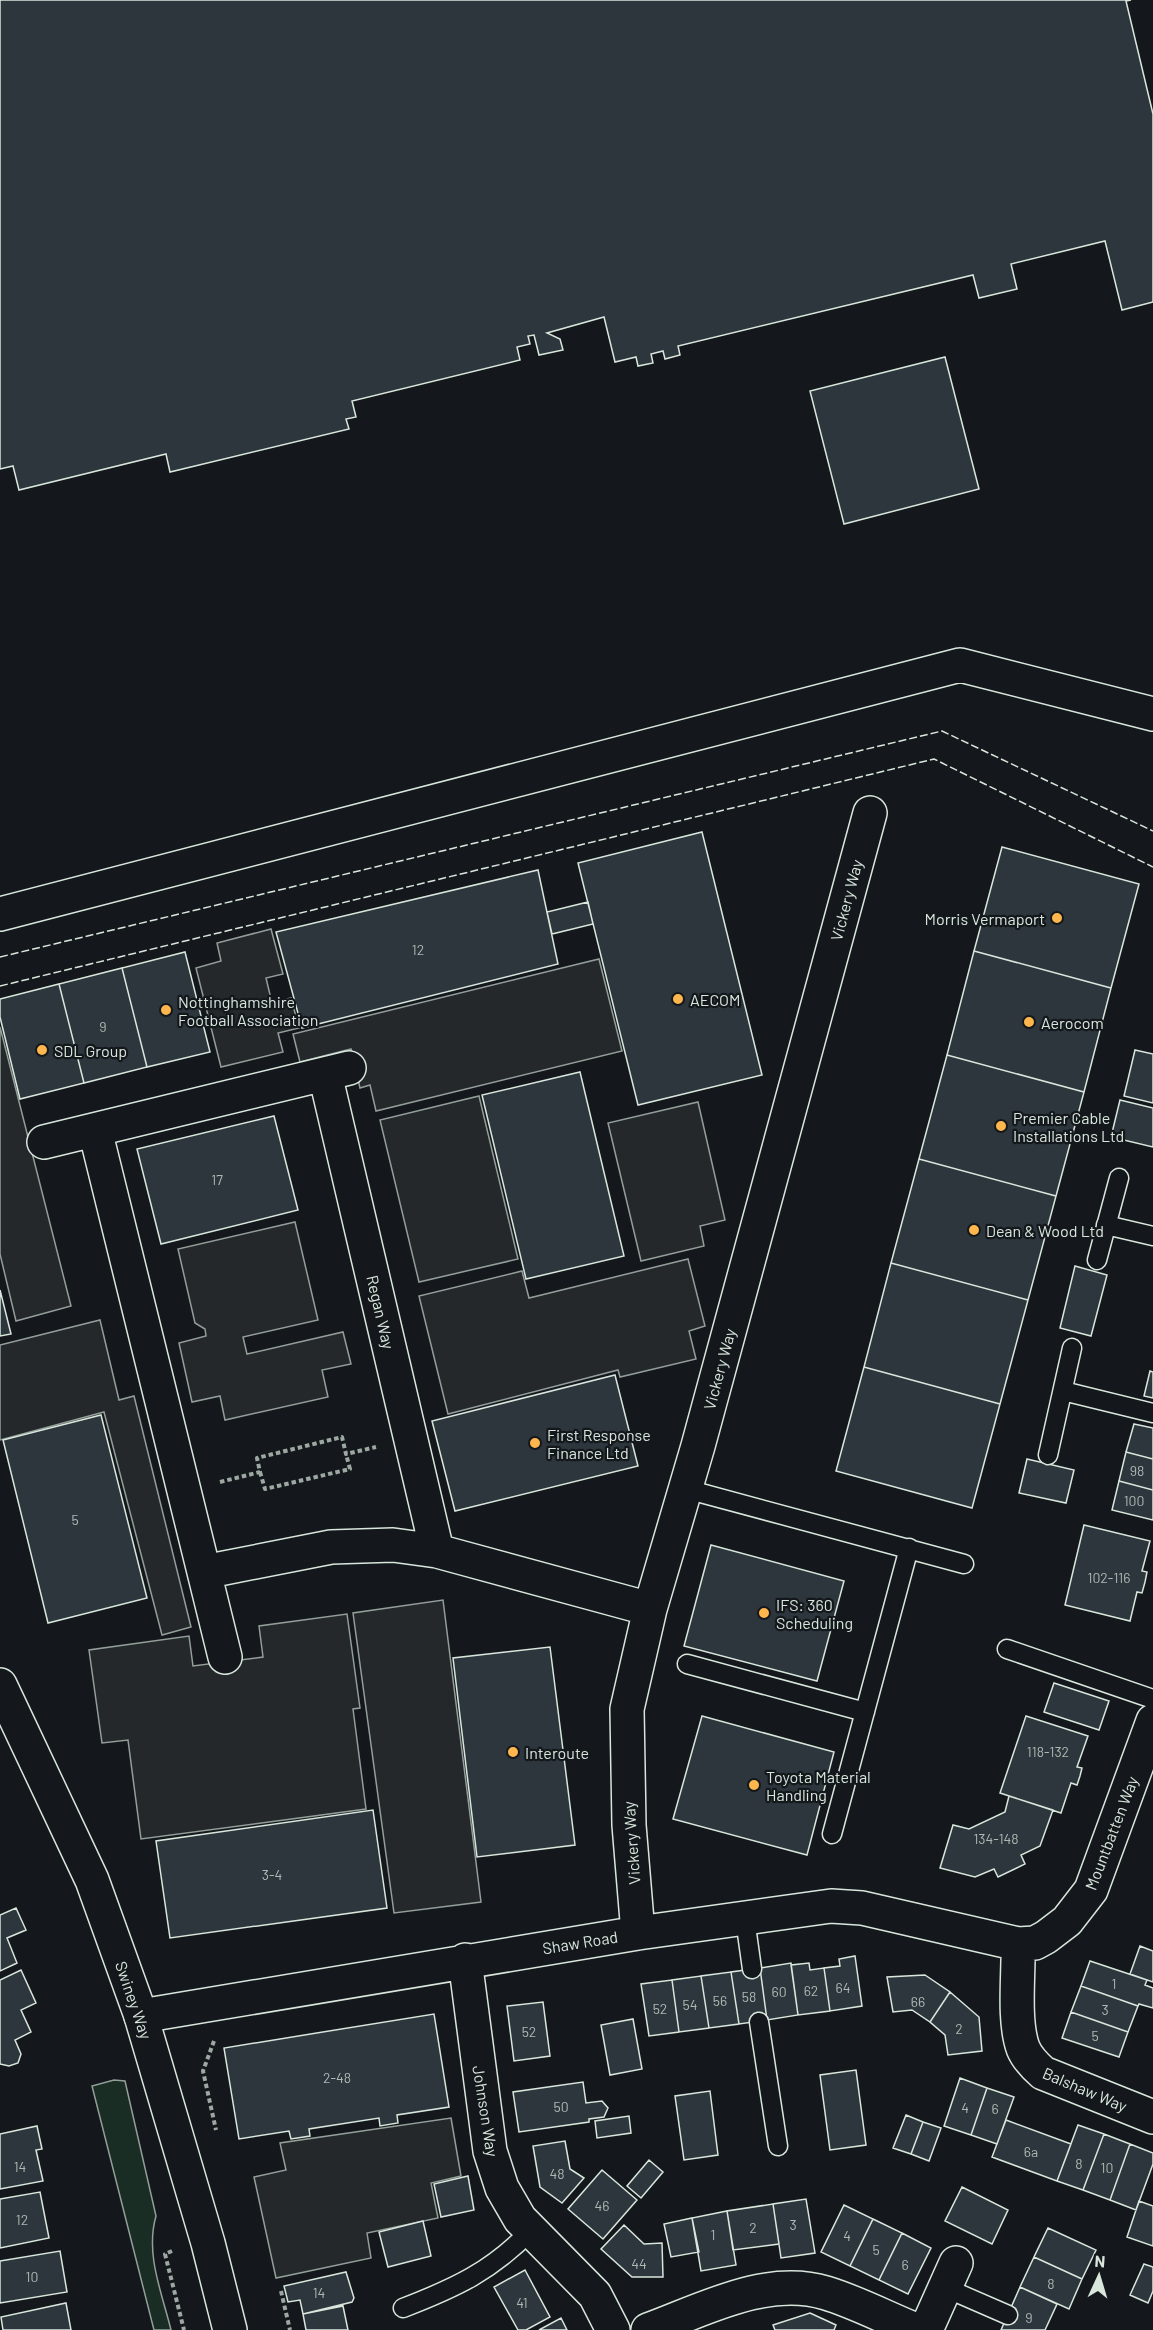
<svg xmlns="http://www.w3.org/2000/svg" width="1153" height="2330" font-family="Barlow,sans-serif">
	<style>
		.green { fill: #1a2d24; stroke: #939e99; stroke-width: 1.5 }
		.parking { fill: #24282b; stroke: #939e99; stroke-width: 1.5 }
		.building { fill: #2c363c; stroke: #d8e6dc; stroke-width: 1.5 }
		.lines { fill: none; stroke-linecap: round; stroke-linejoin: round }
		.service-casing { stroke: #d8e6dc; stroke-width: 21 }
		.minor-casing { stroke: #d8e6dc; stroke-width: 36 }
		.tertiary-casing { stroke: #d8e6dc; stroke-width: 36 }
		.path { stroke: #9da8a2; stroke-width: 4; stroke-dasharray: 4.5 3; stroke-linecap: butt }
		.service { stroke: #14181c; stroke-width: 18 }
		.minor { stroke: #14181c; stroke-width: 33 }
		.tertiary { stroke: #14181c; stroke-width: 33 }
		.fence { stroke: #d8e6dc; stroke-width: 1.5; stroke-dasharray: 8 3; stroke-linecap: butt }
		.poi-dot { fill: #ffb74d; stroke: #14181c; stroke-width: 2 }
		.labels { text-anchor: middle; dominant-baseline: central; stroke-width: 4.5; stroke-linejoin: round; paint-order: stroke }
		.number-label { font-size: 14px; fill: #adbab4 }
		.street-label { font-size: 16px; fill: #d8e6dc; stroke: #14181c }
		.poi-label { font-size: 16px; fill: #d8e6dc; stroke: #14181c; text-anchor: start }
	</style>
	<rect width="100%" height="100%" fill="#14181c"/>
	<path class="green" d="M 114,2080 L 125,2081 L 156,2216 C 145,2254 162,2293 171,2330 L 154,2330 L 92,2086 Z"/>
	<path class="parking" d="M 271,929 L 283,974 L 266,978 L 272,1003 L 291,998 L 299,1028 L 278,1033 L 283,1052 L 221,1067 L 196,968 L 221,961 L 217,943 Z
		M 599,959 L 622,1051 L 376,1111 L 370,1085 L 360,1088 L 351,1049 L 300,1062 L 293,1034 Z
		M 0,1027 L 71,1306 L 16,1321 L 0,1254 Z
		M 479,1096 L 518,1259 L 419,1282 L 380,1120 Z
		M 698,1102 L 725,1220 L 700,1226 L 704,1246 L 641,1261 L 608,1123 Z
		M 295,1222 L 318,1320 L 243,1337 L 247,1354 L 343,1332 L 351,1364 L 322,1370 L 328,1397 L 225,1420 L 220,1396 L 192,1402 L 179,1343 L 206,1336 L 205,1329 L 195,1323 L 178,1249 Z
		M 688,1259 L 705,1326 L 689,1331 L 696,1359 L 620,1377 L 618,1370 L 448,1414 L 419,1296 L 522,1271 L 529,1298 Z
		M 100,1320 L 119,1400 L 134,1396 L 191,1627 L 162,1635 L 104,1412 L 0,1440 L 0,1345 Z
		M 443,1600 L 481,1902 L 394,1913 L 353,1613 Z
		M 347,1614 L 360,1708 L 353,1709 L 366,1809 L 141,1839 L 128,1740 L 102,1743 L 89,1650 L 189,1636 L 193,1666 L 263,1657 L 259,1626 Z
		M 451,2118 L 461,2176 L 431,2183 L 438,2218 L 367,2233 L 371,2258 L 276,2278 L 254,2177 L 286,2170 L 280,2143 Z"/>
	<path class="building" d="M 0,0 L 1131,0 L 1126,1 L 1153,114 L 1153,302 L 1122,310 L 1105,241 L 1011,264 L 1017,289 L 979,298 L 973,275 L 678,346 L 680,355 L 665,359 L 663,351 L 651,354 L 653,363 L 638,366 L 636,357 L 615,362 L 604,317 L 547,333 L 560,339 L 563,350 L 539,355 L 534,335 L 528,336 L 530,344 L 517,347 L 520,360 L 352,401 L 356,417 L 346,419 L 349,429 L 170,472 L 166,454 L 19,490 L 13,466 L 0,469 Z
		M 945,357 L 979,489 L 844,524 L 810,391 Z
		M 702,832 L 762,1075 L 638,1105 L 578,863 Z
		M 1002,847 L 1139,884 L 1111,988 L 974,951 Z
		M 538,870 L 558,964 L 302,1028 L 276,932 Z
		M 588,902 L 593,924 L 552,934 L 547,912 Z
		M 974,951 L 1111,988 L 1084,1092 L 947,1055 Z
		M 185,952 L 210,1052 L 147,1067 L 122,968 Z
		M 122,968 L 147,1067 L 84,1083 L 59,984 Z
		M 59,984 L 84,1083 L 20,1099 L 0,1017 L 0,999 Z
		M 1135,1050 L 1153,1054 L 1153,1103 L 1124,1096 Z
		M 947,1055 L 1084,1092 L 1056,1196 L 919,1159 Z
		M 580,1072 L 624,1256 L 526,1279 L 482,1095 Z
		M 1120,1100 L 1153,1108 L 1153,1147 L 1111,1137 Z
		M 274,1116 L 298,1210 L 161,1244 L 137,1149 Z
		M 919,1159 L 1056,1196 L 1028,1300 L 891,1263 Z
		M 891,1263 L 1028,1300 L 1000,1404 L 864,1367 Z
		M 1075,1266 L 1107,1275 L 1091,1336 L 1060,1328 Z
		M 0,1290 L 11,1334 L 0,1336 Z
		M 864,1367 L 1000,1404 L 972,1508 L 836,1471 Z
		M 1150,1371 L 1153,1372 L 1153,1398 L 1144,1396 Z
		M 615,1375 L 638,1466 L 455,1511 L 432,1421 Z
		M 101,1415 L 147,1598 L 48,1623 L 3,1440 Z
		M 1134,1424 L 1153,1428 L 1153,1459 L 1126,1452 Z
		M 1126,1452 L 1153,1459 L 1153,1490 L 1119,1481 Z
		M 1027,1459 L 1074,1470 L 1066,1503 L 1019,1493 Z
		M 1119,1481 L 1153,1490 L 1153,1520 L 1112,1510 Z
		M 1084,1525 L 1150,1541 L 1142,1571 L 1147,1572 L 1145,1582 L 1142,1593 L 1137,1592 L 1130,1621 L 1065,1605 Z
		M 711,1545 L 844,1581 L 817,1681 L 684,1646 Z
		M 550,1647 L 575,1845 L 477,1857 L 453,1658 Z
		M 1054,1683 L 1109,1701 L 1099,1730 L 1044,1712 Z
		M 702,1716 L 834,1752 L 807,1855 L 673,1819 Z
		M 1026,1716 L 1088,1736 L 1077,1767 L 1082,1768 L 1080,1776 L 1077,1785 L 1071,1783 L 1061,1813 L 1000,1793 Z
		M 1009,1796 L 1053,1810 L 1040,1846 L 1021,1855 L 1025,1864 L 998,1877 L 994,1869 L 975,1877 L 940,1868 L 953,1825 L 969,1829 L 1005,1812 Z
		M 373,1810 L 387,1908 L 170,1938 L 156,1841 Z
		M 16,1908 L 26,1930 L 7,1938 L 17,1963 L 0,1971 L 0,1915 Z
		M 1140,1946 L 1153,1951 L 1153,1982 L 1130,1974 Z
		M 855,1956 L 862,2006 L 830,2011 L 824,1968 L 840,1966 L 839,1959 Z
		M 1090,1961 L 1147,1980 L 1145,1985 L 1153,1988 L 1153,2008 L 1139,2004 L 1138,2006 L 1081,1986 Z
		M 791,1963 L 798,2015 L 767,2020 L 760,1968 Z
		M 809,1963 L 810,1970 L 824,1968 L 830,2011 L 798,2015 L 791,1965 Z
		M 760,1968 L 767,2020 L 739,2024 L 731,1972 Z
		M 21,1970 L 36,2003 L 21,2010 L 31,2032 L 15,2040 L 21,2054 L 18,2063 L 9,2066 L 0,2064 L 0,1980 Z
		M 731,1972 L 739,2024 L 709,2028 L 701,1976 Z
		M 925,1975 L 950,1992 L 930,2022 L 912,2010 L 893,2012 L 887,1977 Z
		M 701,1976 L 709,2028 L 679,2032 L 672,1980 Z
		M 672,1980 L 679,2032 L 649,2036 L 641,1984 Z
		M 1081,1986 L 1138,2006 L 1128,2032 L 1071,2012 Z
		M 950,1992 L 979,2017 L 982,2051 L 948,2055 L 945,2035 L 930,2022 Z
		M 543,2002 L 550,2056 L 514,2061 L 507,2006 Z
		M 1071,2012 L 1128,2032 L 1119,2057 L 1062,2038 Z
		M 434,2014 L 449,2107 L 397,2115 L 398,2123 L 380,2126 L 379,2118 L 309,2129 L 310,2136 L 291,2139 L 289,2131 L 239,2139 L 224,2048 Z
		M 633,2019 L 642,2069 L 610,2075 L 601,2025 Z
		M 856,2070 L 866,2145 L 830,2150 L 820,2075 Z
		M 960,2078 L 987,2088 L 971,2135 L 944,2126 Z
		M 583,2082 L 586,2103 L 602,2101 L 608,2108 L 604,2117 L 589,2119 L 589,2122 L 519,2132 L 513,2092 Z
		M 987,2088 L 1014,2097 L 997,2144 L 971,2135 Z
		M 710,2091 L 718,2155 L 684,2160 L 675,2096 Z
		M 906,2115 L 923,2122 L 911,2154 L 893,2148 Z
		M 629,2116 L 631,2133 L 597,2138 L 595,2121 Z
		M 1006,2120 L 1071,2144 L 1057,2181 L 992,2157 Z
		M 923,2122 L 941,2128 L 929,2161 L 911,2154 Z
		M 1078,2125 L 1104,2134 L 1083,2190 L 1057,2181 Z
		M 37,2126 L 42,2149 L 36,2150 L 43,2181 L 0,2189 L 0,2134 Z
		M 1104,2134 L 1130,2144 L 1110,2200 L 1083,2190 Z
		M 565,2141 L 570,2169 L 584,2178 L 562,2203 L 540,2187 L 533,2146 Z
		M 1130,2144 L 1153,2153 L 1153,2164 L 1136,2210 L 1110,2200 Z
		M 649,2160 L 663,2172 L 641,2198 L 627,2186 Z
		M 602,2170 L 637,2200 L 603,2239 L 568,2209 Z
		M 468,2176 L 474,2210 L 441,2217 L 434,2184 Z
		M 962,2187 L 1008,2210 L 992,2244 L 945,2221 Z
		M 40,2192 L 49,2238 L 0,2248 L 0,2199 Z
		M 806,2199 L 815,2253 L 781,2258 L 773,2204 Z
		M 1139,2201 L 1153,2206 L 1153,2246 L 1127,2237 Z
		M 773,2204 L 779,2244 L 733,2250 L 727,2211 Z
		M 844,2205 L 873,2219 L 850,2266 L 821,2252 Z
		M 727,2211 L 736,2265 L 701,2271 L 692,2218 Z
		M 692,2218 L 699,2252 L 671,2257 L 664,2224 Z
		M 873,2219 L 902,2233 L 879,2280 L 850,2266 Z
		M 423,2221 L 431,2256 L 388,2267 L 379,2232 Z
		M 624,2225 L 644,2244 L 662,2243 L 663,2277 L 632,2277 L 601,2249 Z
		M 1048,2228 L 1096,2250 L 1082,2279 L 1034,2257 Z
		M 902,2233 L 931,2248 L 908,2294 L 879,2280 Z
		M 60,2251 L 67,2292 L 0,2303 L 0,2261 Z
		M 1034,2257 L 1082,2279 L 1069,2309 L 1020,2287 Z
		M 1144,2264 L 1153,2267 L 1153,2291 L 1148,2303 L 1130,2295 Z
		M 525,2270 L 550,2317 L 526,2330 L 518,2330 L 494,2287 Z
		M 346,2272 L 354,2298 L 352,2302 L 303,2314 L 300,2300 L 288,2302 L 284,2286 Z
		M 1020,2287 L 1057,2304 L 1045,2330 L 1001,2330 Z
		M 66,2303 L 71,2330 L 3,2330 L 1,2317 Z
		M 343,2306 L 348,2330 L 306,2330 L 303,2314 Z
		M 810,2313 L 836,2325 L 834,2330 L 775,2330 L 773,2325 Z
		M 561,2318 L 567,2330 L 539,2330 Z"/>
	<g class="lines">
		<g class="service-casing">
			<path id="service" d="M 1106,1225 L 1153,1236
				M 1097,1260 L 1119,1178
				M 1063,1391 L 1153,1413
				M 1048,1455 L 1072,1348
				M 686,1489 L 964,1564
				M 1007,1649 L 1153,1699
				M 687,1664 L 865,1712
				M 832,1834 L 909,1548
				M 745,1919 L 752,1969
				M 759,2022 L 778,2146
				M 946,2288 L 1008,2315
				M 403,2308 C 455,2288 492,2271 531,2230"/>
		</g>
		<g class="minor-casing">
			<path id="minor" d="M 0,914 L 960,665 L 1153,714
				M 325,1074 L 437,1551
				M 95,1130 L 225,1657
				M 44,1142 L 349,1068
				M 204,1572 L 331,1547 L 393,1545 L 437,1551 L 650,1609
				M 638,1933 L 629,1825 L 627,1709 L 650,1609 L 698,1446 L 870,813
				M 1018,1944 C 1019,1973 1013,2020 1023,2048 C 1027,2058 1035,2066 1043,2073 L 1153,2117
				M 465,1960 L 490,2151 L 502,2188 L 520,2219 L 595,2295 L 613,2330
				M 141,2016 L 638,1933 L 831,1906 L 862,1908 L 1018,1944 L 1035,1943 L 1046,1937 L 1067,1921 L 1091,1890 L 1153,1721
				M 648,2330 C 703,2310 766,2275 826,2293 C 856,2302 886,2318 916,2330
				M 926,2330 L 956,2263"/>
		</g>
		<g class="tertiary-casing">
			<path id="tertiary" d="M 0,1685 L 92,1880 L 141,2016 L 208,2243 L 230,2330"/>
		</g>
		<path class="path" d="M 260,1472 L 265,1489 L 350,1469 L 346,1454
			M 220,1482 L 260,1472 L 257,1458 L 342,1437 L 346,1454 L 376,1447
			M 214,2041 L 203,2071 L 216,2130
			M 172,2251 L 165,2254 L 184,2330
			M 281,2291 L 290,2330"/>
		<use href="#service" class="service"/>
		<use href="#minor" class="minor"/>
		<use href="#tertiary" class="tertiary"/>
		<path class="fence" d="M 0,957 L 942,731 L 1153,831
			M 0,986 L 934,759 L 1153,867"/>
	</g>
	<g class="poi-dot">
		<circle cx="1057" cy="918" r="6"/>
		<circle cx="678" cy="999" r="6"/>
		<circle cx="166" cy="1010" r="6"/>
		<circle cx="1029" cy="1022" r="6"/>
		<circle cx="42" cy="1050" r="6"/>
		<circle cx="1001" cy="1126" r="6"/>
		<circle cx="974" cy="1230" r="6"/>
		<circle cx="535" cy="1443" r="6"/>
		<circle cx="764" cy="1613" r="6"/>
		<circle cx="513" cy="1752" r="6"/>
		<circle cx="754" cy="1785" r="6"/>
	</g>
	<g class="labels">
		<g class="number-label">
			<text x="418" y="949">12</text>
			<text x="103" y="1026">9</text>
			<text x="217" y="1179">17</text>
			<text x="1137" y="1470">98</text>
			<text x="1134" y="1500">100</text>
			<text x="75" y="1519">5</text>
			<text x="1109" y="1577">102-116</text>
			<text x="1048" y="1751">118-132</text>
			<text x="996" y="1838">134-148</text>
			<text x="272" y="1874">3-4</text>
			<text x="1114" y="1983">1</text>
			<text x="843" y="1987">64</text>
			<text x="811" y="1990">62</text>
			<text x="779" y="1991">60</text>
			<text x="749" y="1996">58</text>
			<text x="720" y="2000">56</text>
			<text x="918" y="2001">66</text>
			<text x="690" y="2004">54</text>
			<text x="660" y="2008">52</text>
			<text x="1105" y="2009">3</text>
			<text x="959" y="2028">2</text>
			<text x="529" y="2031">52</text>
			<text x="1095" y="2035">5</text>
			<text x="337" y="2077">2-48</text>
			<text x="561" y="2106">50</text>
			<text x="965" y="2107">4</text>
			<text x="995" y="2108">6</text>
			<text x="1031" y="2151">6a</text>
			<text x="1079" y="2163">8</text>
			<text x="20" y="2166">14</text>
			<text x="1107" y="2167">10</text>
			<text x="557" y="2173">48</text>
			<text x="602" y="2205">46</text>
			<text x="22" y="2219">12</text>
			<text x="793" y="2224">3</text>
			<text x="753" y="2227">2</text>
			<text x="713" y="2234">1</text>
			<text x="847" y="2235">4</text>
			<text x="876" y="2249">5</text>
			<text x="639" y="2263">44</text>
			<text x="905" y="2264">6</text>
			<text x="32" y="2276">10</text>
			<text x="1051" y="2283">8</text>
			<text x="319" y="2292">14</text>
			<text x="522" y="2302">41</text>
			<text x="1029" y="2317">9</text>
		</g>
		<g class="street-label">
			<text transform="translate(846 900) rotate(-75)">Vickery Way</text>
			<text transform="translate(381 1312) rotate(77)">Regan Way</text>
			<text transform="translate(719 1369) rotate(-75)">Vickery Way</text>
			<text transform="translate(1111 1833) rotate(-69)">Mountbatten Way</text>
			<text transform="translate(631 1843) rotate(-94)">Vickery Way</text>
			<text transform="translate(580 1942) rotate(-9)">Shaw Road</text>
			<text transform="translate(134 2000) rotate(71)">Swiney Way</text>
			<text transform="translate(1085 2089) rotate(23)">Balshaw Way</text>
			<text transform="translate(486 2111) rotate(81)">Johnson Way</text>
		</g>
		<g class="poi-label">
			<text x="1045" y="918" text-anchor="end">Morris Vermaport</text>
			<text x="690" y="999">AECOM</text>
			<text x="178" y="1001">Nottinghamshire<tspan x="178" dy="18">Football Association</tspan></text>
			<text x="1041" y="1022">Aerocom</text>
			<text x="54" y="1050">SDL Group</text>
			<text x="1013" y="1117">Premier Cable<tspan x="1013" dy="18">Installations Ltd</tspan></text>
			<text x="986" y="1230">Dean &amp; Wood Ltd</text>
			<text x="547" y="1434">First Response<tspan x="547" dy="18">Finance Ltd</tspan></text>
			<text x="776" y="1604">IFS: 360<tspan x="776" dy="18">Scheduling</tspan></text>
			<text x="525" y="1752">Interoute</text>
			<text x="766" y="1776">Toyota Material<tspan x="766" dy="18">Handling</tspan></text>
		</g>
	</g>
	<g transform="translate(1099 2276) rotate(4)" stroke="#14181c" stroke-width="4.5" paint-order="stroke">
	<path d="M0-4.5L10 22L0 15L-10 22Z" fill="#d8e6dc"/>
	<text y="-9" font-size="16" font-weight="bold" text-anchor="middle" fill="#d8e6dc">N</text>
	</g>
</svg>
